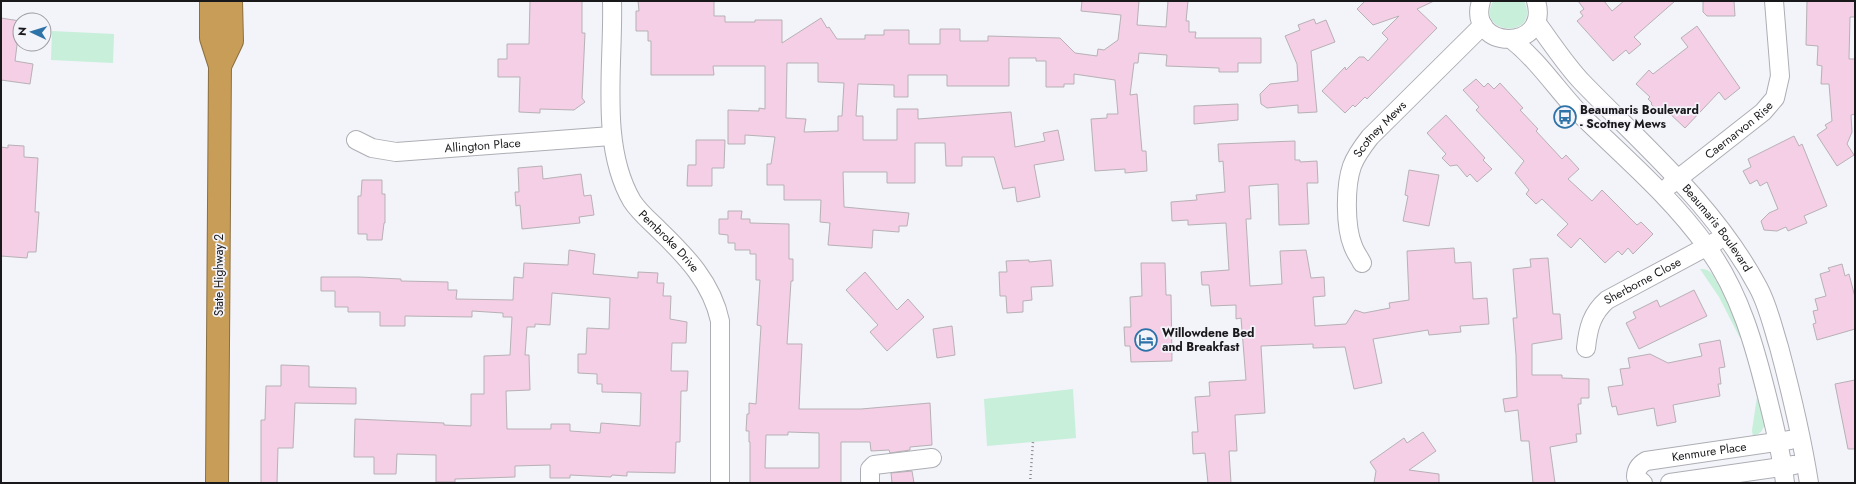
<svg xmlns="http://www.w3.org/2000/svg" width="1856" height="484" font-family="Jost,sans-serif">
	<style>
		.green { fill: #c7efda }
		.building { fill: #f4cfe6; stroke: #b7b1b5; fill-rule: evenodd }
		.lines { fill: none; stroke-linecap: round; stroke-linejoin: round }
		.minor-casing { stroke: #adaeb4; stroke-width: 20 }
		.highway-casing { stroke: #8a6f42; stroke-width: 24 }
		.path { stroke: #89898e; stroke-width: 2.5; stroke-dasharray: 1 3; stroke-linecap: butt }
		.minor { stroke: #fff; stroke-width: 18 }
		.highway { stroke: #c79d57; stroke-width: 22 }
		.labels { text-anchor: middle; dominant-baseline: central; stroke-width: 3.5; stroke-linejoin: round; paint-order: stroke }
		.poi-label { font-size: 12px; font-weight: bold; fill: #19191c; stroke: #f3f3fa; text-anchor: start }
		.street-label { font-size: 12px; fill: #19191c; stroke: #f3f3fa }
	</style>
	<rect width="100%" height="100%" fill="#f3f3fa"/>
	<path class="green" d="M 1493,1 L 1524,1 C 1542,39 1474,36 1493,1 Z
		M 52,31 L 114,34 L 113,63 L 51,60 Z
		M 1700,269 C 1709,268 1714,275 1716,281 L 1718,282 L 1743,337 L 1740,338 L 1719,297 Z
		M 1750,361 L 1766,423 L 1761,432 L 1753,437 L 1752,430 L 1757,397 L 1748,362 Z
		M 1073,389 L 1076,438 L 987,446 L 984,399 Z"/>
	<path class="building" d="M 530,1 L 582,1 L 582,33 L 585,33 L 582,98 L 585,102 L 574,110 L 540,109 L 540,113 L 519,112 L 520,77 L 498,77 L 498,59 L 507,59 L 507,44 L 529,44 Z
		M 638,1 L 714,1 L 714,16 L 725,16 L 725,22 L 755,22 L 755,20 L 782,20 L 782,43 L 821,18 L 827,28 L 829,27 L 837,39 L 865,39 L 865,35 L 884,35 L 884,30 L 909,30 L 909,44 L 940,44 L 940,29 L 960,29 L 960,41 L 988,41 L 988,36 L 1060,38 L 1075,53 L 1097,56 L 1098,49 L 1104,50 L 1118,40 L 1121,15 L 1081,11 L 1082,1 L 1139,1 L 1137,25 L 1166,27 L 1168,1 L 1188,1 L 1186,21 L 1189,21 L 1189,32 L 1196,32 L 1195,38 L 1261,38 L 1261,63 L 1238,63 L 1238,72 L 1219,72 L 1219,68 L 1166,66 L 1167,55 L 1139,53 L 1138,63 L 1134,63 L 1130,95 L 1137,94 L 1142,151 L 1146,151 L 1147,171 L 1125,173 L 1125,169 L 1095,171 L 1091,119 L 1107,118 L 1107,114 L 1118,114 L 1115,80 L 1074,74 L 1074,84 L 1064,84 L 1064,87 L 1046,87 L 1046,61 L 1036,61 L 1036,58 L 1009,58 L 1009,86 L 947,86 L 947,75 L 908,75 L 908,97 L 894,97 L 894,85 L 858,84 L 856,116 L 863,116 L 863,140 L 897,140 L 897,109 L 918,109 L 918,119 L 1011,112 L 1015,147 L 1045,141 L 1043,133 L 1058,130 L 1064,160 L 1034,165 L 1040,197 L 1017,202 L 1015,187 L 1003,189 L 994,157 L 962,157 L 962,166 L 946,166 L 945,143 L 915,143 L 915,183 L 887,183 L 887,172 L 843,172 L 844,207 L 909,213 L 907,226 L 899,226 L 899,232 L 873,230 L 872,248 L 828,245 L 830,223 L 820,222 L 821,200 L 784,200 L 784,185 L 767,185 L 767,164 L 771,164 L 775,137 L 745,135 L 745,144 L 728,144 L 728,110 L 759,111 L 759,108 L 765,109 L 765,66 L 713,66 L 714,75 L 651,75 L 651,41 L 648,41 L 648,31 L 636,31 L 636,11 L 639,11 ZM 787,63 L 818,63 L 818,82 L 844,83 L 842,116 L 838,116 L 838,131 L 804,132 L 806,119 L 786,118 Z
		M 1365,1 L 1434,1 L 1417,9 L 1437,28 L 1367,99 L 1365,97 L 1355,107 L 1353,105 L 1345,113 L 1322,91 L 1345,67 L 1346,70 L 1359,57 L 1364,57 L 1368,61 L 1388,39 L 1382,33 L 1399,16 L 1373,25 L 1357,9 Z
		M 1578,1 L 1604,1 L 1612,11 L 1624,1 L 1675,1 L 1634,37 L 1641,44 L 1629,54 L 1626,50 L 1613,61 L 1577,21 L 1583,16 L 1580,12 L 1584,9 Z
		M 1703,1 L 1734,1 L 1735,16 L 1707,16 L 1703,12 Z
		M 1807,1 L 1855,1 L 1855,17 L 1850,17 L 1849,59 L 1855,59 L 1855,114 L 1851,115 L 1852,132 L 1847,144 L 1854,155 L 1837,166 L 1817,135 L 1827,128 L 1825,125 L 1832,121 L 1829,84 L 1821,84 L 1822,66 L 1817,65 L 1818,46 L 1806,45 Z
		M 1,18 L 20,21 L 15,61 L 33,64 L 30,84 L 1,80 Z
		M 1314,19 L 1316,24 L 1326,20 L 1335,42 L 1311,51 L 1317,112 L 1298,113 L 1298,105 L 1267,108 L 1261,104 L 1260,94 L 1270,84 L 1298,81 L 1297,64 L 1285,36 L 1300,30 L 1298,25 Z
		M 1697,26 L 1740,88 L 1725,100 L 1719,92 L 1685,128 L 1667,111 L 1662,115 L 1651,104 L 1652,103 L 1648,99 L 1650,97 L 1636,84 L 1649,70 L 1653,74 L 1688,47 L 1681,38 Z
		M 1476,79 L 1484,87 L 1488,83 L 1494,89 L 1500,83 L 1523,108 L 1520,110 L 1538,129 L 1536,131 L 1562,159 L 1566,155 L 1579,169 L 1568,179 L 1592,201 L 1602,190 L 1637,225 L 1641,222 L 1653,234 L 1633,254 L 1628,248 L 1622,255 L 1618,251 L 1605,263 L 1580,238 L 1571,248 L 1557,235 L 1568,224 L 1542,199 L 1536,204 L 1526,194 L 1529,190 L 1515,173 L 1524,161 L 1476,110 L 1479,107 L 1463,90 Z
		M 1238,104 L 1238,120 L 1194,124 L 1194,106 Z
		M 1446,115 L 1485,158 L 1483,160 L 1492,169 L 1477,182 L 1470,174 L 1467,177 L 1457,165 L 1450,166 L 1442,158 L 1446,154 L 1427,133 Z
		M 1794,136 L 1799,146 L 1802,144 L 1827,206 L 1804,216 L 1807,223 L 1788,231 L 1786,227 L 1777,231 L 1764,230 L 1761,221 L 1769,213 L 1778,209 L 1767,182 L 1760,186 L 1757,180 L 1750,184 L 1743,171 L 1751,167 L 1748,159 Z
		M 696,140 L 725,140 L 724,168 L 712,168 L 712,186 L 687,186 L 688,165 L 696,165 Z
		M 1295,141 L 1295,160 L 1300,160 L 1300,162 L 1317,161 L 1318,183 L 1307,183 L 1309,224 L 1279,225 L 1278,184 L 1249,186 L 1251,219 L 1246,219 L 1250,286 L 1282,284 L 1280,251 L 1306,250 L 1311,278 L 1324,277 L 1325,296 L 1313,297 L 1315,326 L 1346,324 L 1355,310 L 1364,313 L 1390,308 L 1389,303 L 1409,300 L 1407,251 L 1454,248 L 1455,263 L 1471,262 L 1473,299 L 1487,298 L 1489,324 L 1460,326 L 1461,332 L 1429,335 L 1428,330 L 1373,339 L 1382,383 L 1354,389 L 1345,347 L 1313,348 L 1313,344 L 1261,346 L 1265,413 L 1235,415 L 1237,451 L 1229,451 L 1231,483 L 1208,483 L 1205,453 L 1193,454 L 1192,432 L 1198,432 L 1195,397 L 1210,396 L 1209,382 L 1246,380 L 1241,318 L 1236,319 L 1236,305 L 1211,306 L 1209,285 L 1202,285 L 1201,272 L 1229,270 L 1226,223 L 1188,225 L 1188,220 L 1172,221 L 1171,202 L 1197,200 L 1196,195 L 1225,192 L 1223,161 L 1219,162 L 1218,144 Z
		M 8,145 L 24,146 L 24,157 L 38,158 L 35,212 L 39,212 L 36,252 L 28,252 L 27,258 L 1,256 L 1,147 L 8,148 Z
		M 542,166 L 543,179 L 581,174 L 584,196 L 591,195 L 594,215 L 579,217 L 580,223 L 522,229 L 520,205 L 516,206 L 515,192 L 519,192 L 518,168 Z
		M 1409,170 L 1439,175 L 1429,226 L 1403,221 L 1408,196 L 1405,195 Z
		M 362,180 L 382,180 L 382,194 L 385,194 L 385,223 L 384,223 L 382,240 L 367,240 L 367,234 L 358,234 L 358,196 L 361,196 Z
		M 728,211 L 742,211 L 741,219 L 750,219 L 750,223 L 789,224 L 789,259 L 793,259 L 793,281 L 791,281 L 787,344 L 802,344 L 799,409 L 861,409 L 930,403 L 932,445 L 910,447 L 910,450 L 890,453 L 889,450 L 871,451 L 870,442 L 841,442 L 841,483 L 750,483 L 750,442 L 749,442 L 749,431 L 746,431 L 747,414 L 749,414 L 749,403 L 756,404 L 761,326 L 757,325 L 760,280 L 756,280 L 756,254 L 750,254 L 750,250 L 735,250 L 735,243 L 728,243 L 728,235 L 719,234 L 719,219 L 728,219 ZM 788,432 L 819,433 L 819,468 L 765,468 L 766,435 L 788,435 Z
		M 569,250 L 595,254 L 593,274 L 638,278 L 638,272 L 658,273 L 657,283 L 664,283 L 663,296 L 671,296 L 670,319 L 687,322 L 686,343 L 672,343 L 671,371 L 688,371 L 687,391 L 681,391 L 680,442 L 676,442 L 675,473 L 627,472 L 627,476 L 612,475 L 611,477 L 570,475 L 570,478 L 550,478 L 550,465 L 515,466 L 515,477 L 455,479 L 455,482 L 436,482 L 436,455 L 397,454 L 396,474 L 374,474 L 374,457 L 354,457 L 355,419 L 444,423 L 444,425 L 471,426 L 471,394 L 484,394 L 484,356 L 510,355 L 512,317 L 503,317 L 503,313 L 472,311 L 472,317 L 405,316 L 405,326 L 380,326 L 380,312 L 348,312 L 348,307 L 335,307 L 335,291 L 321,291 L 321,277 L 359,277 L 401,279 L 401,281 L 448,282 L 448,290 L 457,290 L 456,299 L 513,300 L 514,277 L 523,278 L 524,263 L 568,265 ZM 552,293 L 610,298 L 609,329 L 587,328 L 586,354 L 578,354 L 578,373 L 597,374 L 597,384 L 602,384 L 602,392 L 641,393 L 640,426 L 601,423 L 600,433 L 570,431 L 570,424 L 551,424 L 551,429 L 507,429 L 506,391 L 530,390 L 529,355 L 525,355 L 527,327 L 535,327 L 535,324 L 550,325 Z
		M 1548,258 L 1553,314 L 1560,314 L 1562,339 L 1532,344 L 1532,375 L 1562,375 L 1562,378 L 1589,379 L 1589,398 L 1581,398 L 1581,404 L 1578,404 L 1581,434 L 1576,434 L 1577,442 L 1550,447 L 1555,483 L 1533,483 L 1529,441 L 1521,441 L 1518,410 L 1505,412 L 1503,399 L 1517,397 L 1516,355 L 1513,318 L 1517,318 L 1513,269 L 1531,267 L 1530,259 Z
		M 1029,260 L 1029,262 L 1051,260 L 1053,286 L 1031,287 L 1032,300 L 1023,301 L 1023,312 L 1007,313 L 1006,296 L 1000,296 L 999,272 L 1007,272 L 1006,261 Z
		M 1141,263 L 1165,263 L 1166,295 L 1171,295 L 1172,361 L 1131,362 L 1130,346 L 1125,346 L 1124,327 L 1131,327 L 1130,297 L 1142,296 Z
		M 1842,264 L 1845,276 L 1849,274 L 1855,297 L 1855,329 L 1817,340 L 1813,324 L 1816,323 L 1813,311 L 1818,310 L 1815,299 L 1826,296 L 1820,274 L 1830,271 L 1828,268 Z
		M 865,272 L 897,310 L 908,299 L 924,317 L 887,351 L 870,332 L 878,325 L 846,290 Z
		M 1694,290 L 1707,316 L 1639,349 L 1626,323 L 1636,318 L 1633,312 L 1657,300 L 1660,307 Z
		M 952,326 L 955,355 L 937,358 L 933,329 Z
		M 1720,340 L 1725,367 L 1719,368 L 1721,384 L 1718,384 L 1720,396 L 1673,405 L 1676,422 L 1657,426 L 1654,408 L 1618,415 L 1616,406 L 1612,407 L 1608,387 L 1623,385 L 1620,369 L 1630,368 L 1628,358 L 1650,354 L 1668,363 L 1702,356 L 1699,344 Z
		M 281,365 L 309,366 L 309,387 L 356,388 L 356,404 L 295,403 L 293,448 L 278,448 L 277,483 L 261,483 L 261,420 L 265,420 L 266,386 L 281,386 Z
		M 1855,380 L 1855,449 L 1848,449 L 1835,384 Z
		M 1423,432 L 1436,451 L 1409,470 L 1439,474 L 1439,483 L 1374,483 L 1376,471 L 1370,462 L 1404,438 L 1407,443 Z
		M 912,471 L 914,483 L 892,483 L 891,473 Z"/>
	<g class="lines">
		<g class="minor-casing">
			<g id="minor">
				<path id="s1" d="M 612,1 C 614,64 599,145 632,201 C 639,212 650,221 659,230 C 686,256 712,283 720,321 L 720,483"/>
				<path d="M 1481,1 C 1466,51 1551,52 1536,1"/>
				<path id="s2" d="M 1536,22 C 1551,42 1565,64 1582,82 C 1645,147 1715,206 1758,287 C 1768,305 1773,328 1779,347 C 1791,392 1802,438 1809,483"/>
				<path d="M 1512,40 C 1540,62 1559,93 1584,118 C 1626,159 1672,198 1707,247 C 1740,292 1755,347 1768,400 C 1775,428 1782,455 1785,483"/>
				<path id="s3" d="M 356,140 L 372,148 L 396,152 L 611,136"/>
				<path id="s4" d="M 1670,185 L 1763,112 L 1775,98 L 1780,76 L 1774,1"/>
				<path id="s5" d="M 1362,263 C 1359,257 1355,252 1353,246 C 1345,227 1345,186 1352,166 C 1356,155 1363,146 1370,137 L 1483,25"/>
				<path id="s6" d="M 1586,348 C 1588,328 1592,313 1607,300 L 1717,241"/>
				<path d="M 870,483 L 870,469 L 874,465 L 932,458"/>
				<path id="s7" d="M 1643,483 L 1636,477 C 1636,469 1639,465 1646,461 L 1790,440"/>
				<path d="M 1670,483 L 1794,465"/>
			</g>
		</g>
		<g class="highway-casing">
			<path id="highway" d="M 211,1 L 211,38 L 220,66 L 217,483
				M 220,66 L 232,41 L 231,1"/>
		</g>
		<path class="path" d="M 1030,483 L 1033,442"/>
		<use href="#minor" class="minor"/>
		<use href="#highway" class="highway"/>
	</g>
	<defs>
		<g id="bus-ring" transform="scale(1.15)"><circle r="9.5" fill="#f3f3fa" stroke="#2e73a8" stroke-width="1.5"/><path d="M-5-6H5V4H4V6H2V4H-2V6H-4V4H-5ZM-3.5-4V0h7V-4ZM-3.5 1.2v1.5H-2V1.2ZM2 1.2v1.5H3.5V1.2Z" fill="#2e73a8"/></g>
		<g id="hotel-ring" transform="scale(1.15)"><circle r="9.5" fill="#f3f3fa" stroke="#2e73a8" stroke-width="1.5"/><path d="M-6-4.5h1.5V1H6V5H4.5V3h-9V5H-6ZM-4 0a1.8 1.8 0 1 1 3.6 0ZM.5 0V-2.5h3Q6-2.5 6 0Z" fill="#2e73a8"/></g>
	</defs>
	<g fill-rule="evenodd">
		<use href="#bus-ring" x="1565" y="117"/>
		<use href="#hotel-ring" x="1146" y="340"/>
	</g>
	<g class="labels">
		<g class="poi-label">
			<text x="1580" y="110">Beaumaris Boulevard<tspan x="1580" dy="14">- Scotney Mews</tspan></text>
			<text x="1162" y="333">Willowdene Bed<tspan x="1162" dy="14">and Breakfast</tspan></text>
		</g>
		<g class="street-label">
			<text stroke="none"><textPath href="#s4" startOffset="88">Caernarvon Rise</textPath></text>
			<text stroke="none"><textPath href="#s5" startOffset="147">Scotney Mews</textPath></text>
			<text stroke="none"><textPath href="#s3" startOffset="129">Allington Place</textPath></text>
			<text stroke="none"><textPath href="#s2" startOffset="275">Beaumaris Boulevard</textPath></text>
			<text stroke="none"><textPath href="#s1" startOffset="258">Pembroke Drive</textPath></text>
			<text transform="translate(219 275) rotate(-90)">State Highway 2</text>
			<text stroke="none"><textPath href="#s6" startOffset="94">Sherborne Close</textPath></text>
			<text stroke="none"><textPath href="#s7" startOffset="93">Kenmure Place</textPath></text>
		</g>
	</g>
	<rect width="1856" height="484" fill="none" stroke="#19191c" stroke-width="4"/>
	<g transform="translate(32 32) rotate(274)"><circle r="19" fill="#f3f3fa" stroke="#9c9ca1"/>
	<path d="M0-3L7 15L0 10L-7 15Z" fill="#2e73a8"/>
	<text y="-6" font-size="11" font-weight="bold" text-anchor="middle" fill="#19191c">N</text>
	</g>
</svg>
